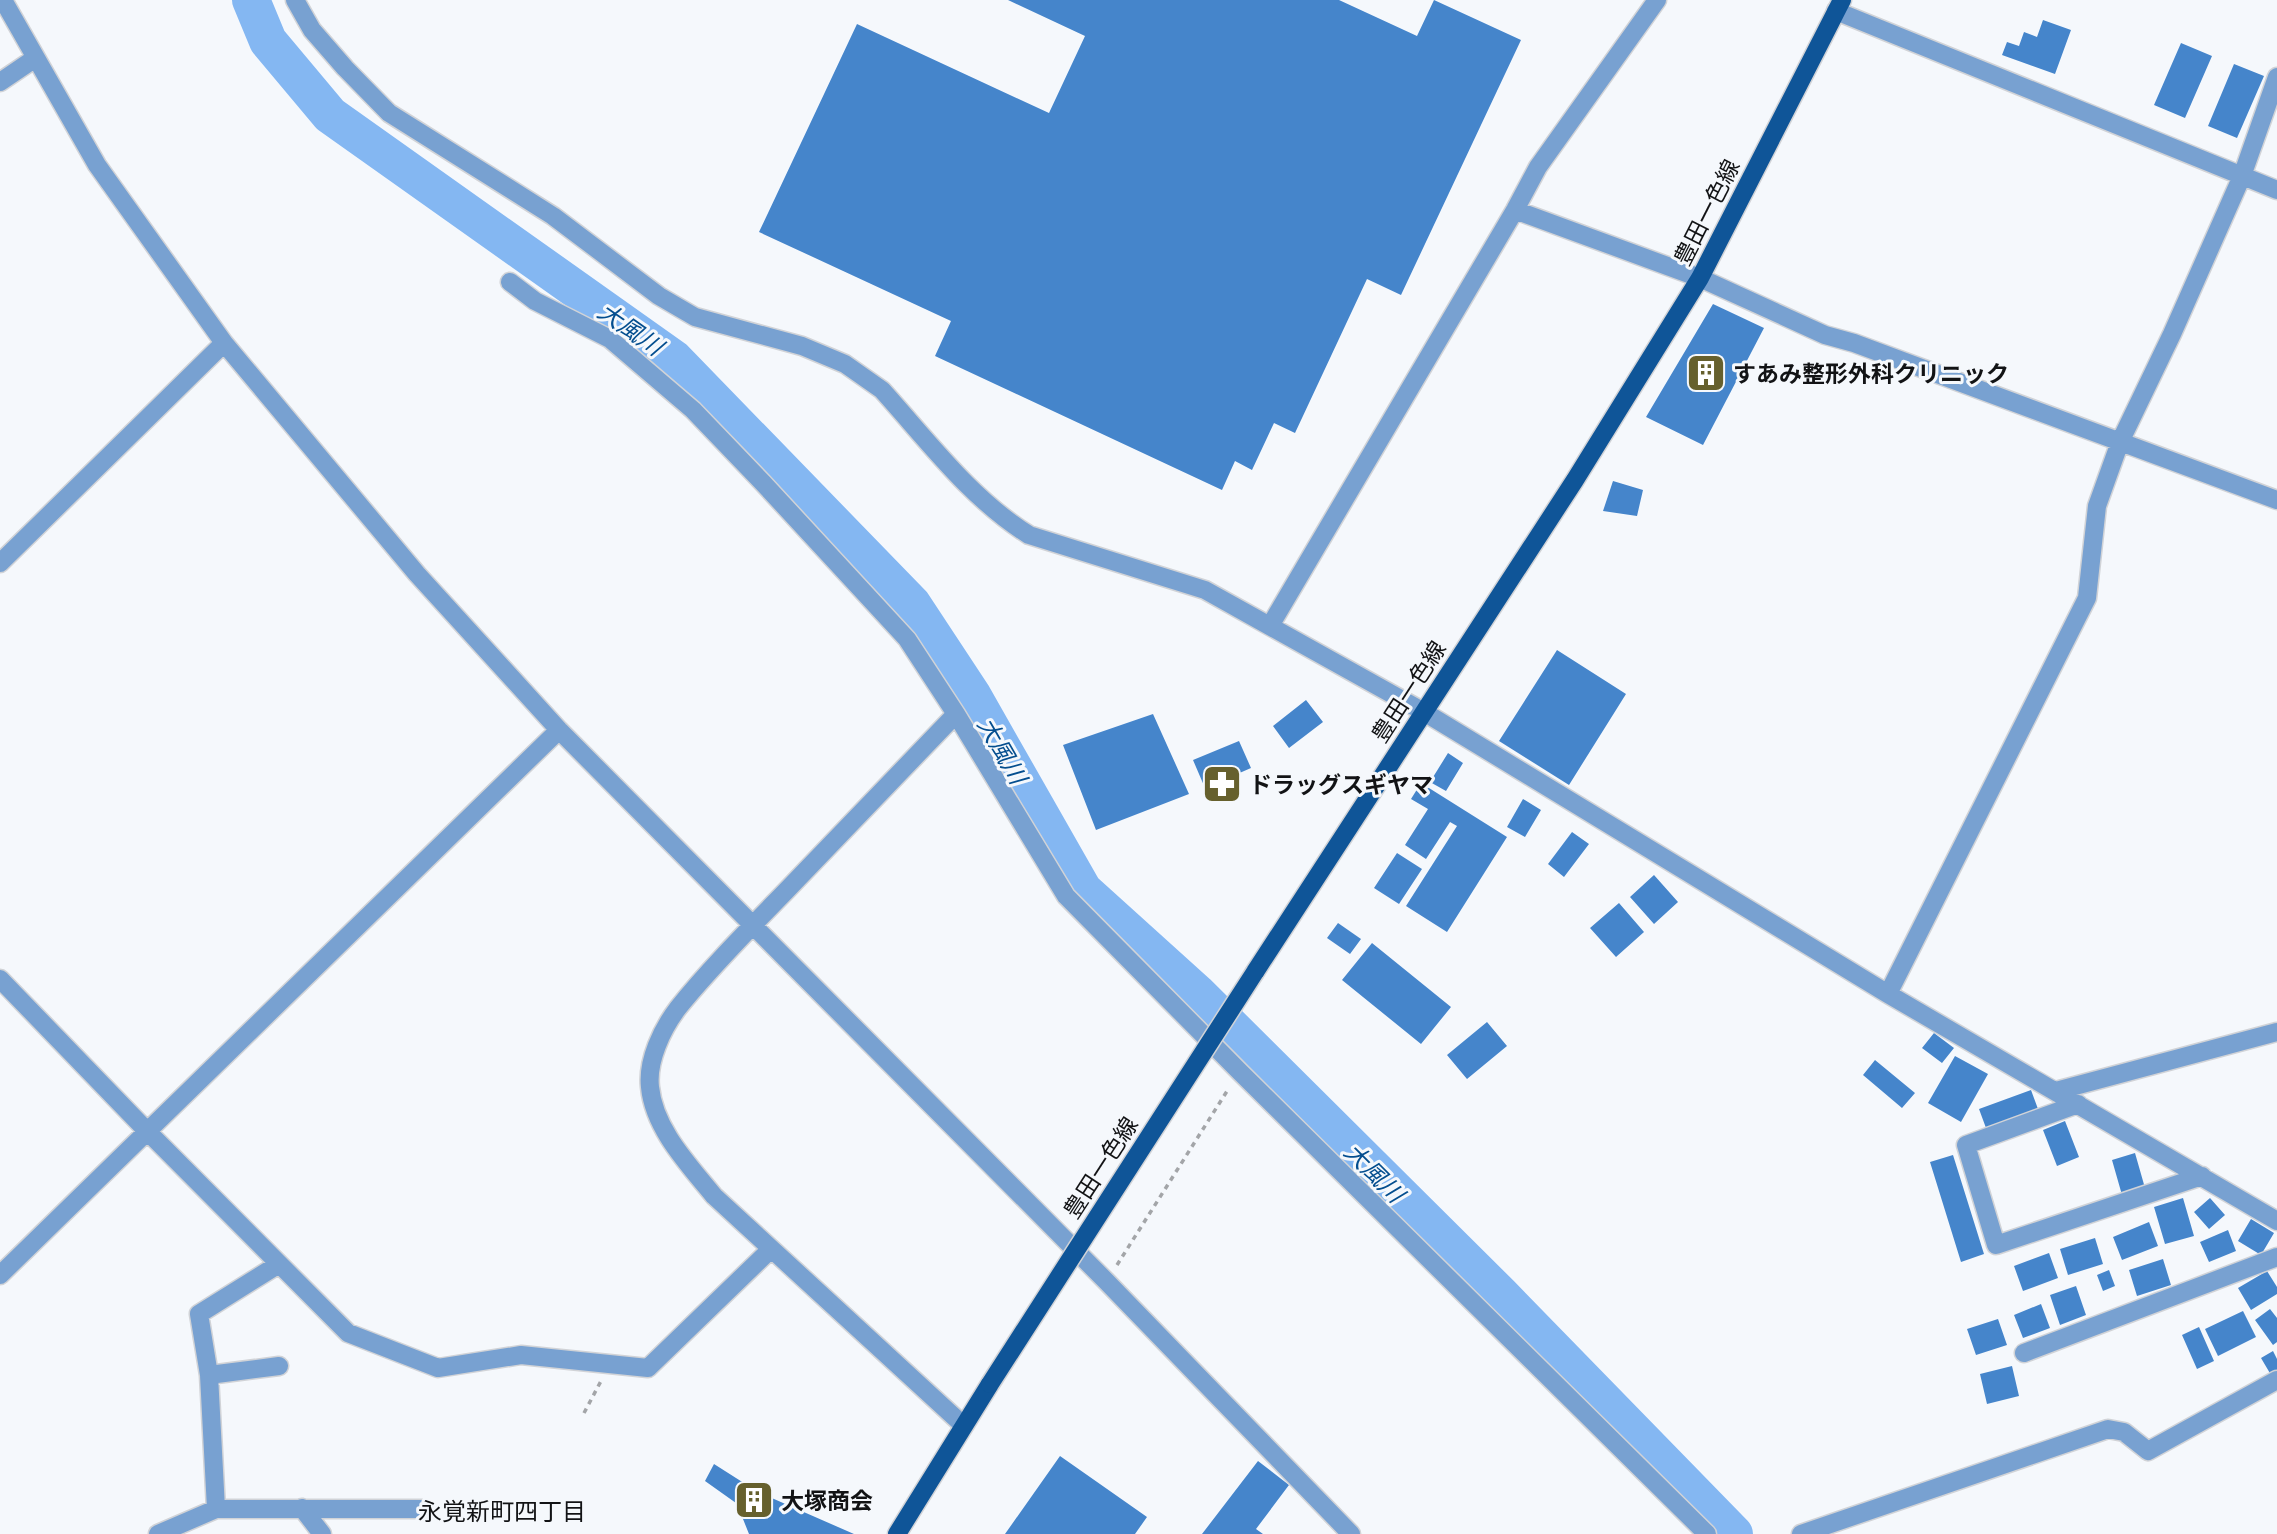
<svg xmlns="http://www.w3.org/2000/svg" width="2277" height="1534" font-family="'Open Sans','Noto Sans JP',sans-serif">
	<style>
		.lines { fill: none; stroke-linecap: round; stroke-linejoin: round }
		.river { stroke: #84b7f2; stroke-width: 38 }
		.building { fill: #4585cb }
		.minor-casing { stroke: #d1d3d7; stroke-width: 21 }
		.major-casing { stroke: #d1d3d7; stroke-width: 21 }
		.path { stroke: #a3a5a8; stroke-width: 3.5; stroke-dasharray: 5 5; stroke-linecap: butt }
		.minor { stroke: #78a1d1; stroke-width: 18 }
		.major { stroke: #0f5598; stroke-width: 18 }
		.major-bridge-casing { stroke: #d1d3d7; stroke-width: 21; stroke-linecap: butt }
		.major-bridge { stroke: #0f5598; stroke-width: 18 }
		.labels { text-anchor: middle; dominant-baseline: central; stroke-width: 6; stroke-linejoin: round; paint-order: stroke }
		.street-label { font-size: 23px; fill: #121315; stroke: #f5f8fc }
		.poi-label { font-size: 23px; font-weight: bold; fill: #121315; stroke: #f5f8fc; text-anchor: start }
		.water-label { font-size: 24px; font-style: italic; fill: #044e8f; stroke: #f5f8fc }
		.neighbourhood-label { font-size: 24px; fill: #121315; stroke: #f5f8fc }
	</style>
	<rect width="100%" height="100%" fill="#f5f8fc"/>
	<g class="lines">
		<path class="river" d="M 251,0 L 268,41 L 330,115 L 674,359 L 912,604 L 972,695 L 1083,890 L 1197,993 L 1501,1295 L 1734,1534"/>
	</g>
	<path class="building" d="M 1008,0 L 1339,0 L 1417,36 L 1434,0 L 1521,40 L 1401,295 L 1367,279 L 1295,433 L 1274,423 L 1252,470 L 1235,461 L 1222,490 L 935,356 L 951,321 L 759,232 L 857,24 L 1049,113 L 1085,36 Z
		M 2043,20 L 2071,30 L 2055,74 L 2002,55 L 2007,42 L 2019,46 L 2024,32 L 2037,37 Z
		M 2181,43 L 2212,56 L 2185,118 L 2154,105 Z
		M 2234,64 L 2264,76 L 2237,138 L 2208,126 Z
		M 1713,304 L 1764,328 L 1703,445 L 1646,417 Z
		M 1613,481 L 1643,490 L 1637,516 L 1603,511 Z
		M 1557,650 L 1626,694 L 1569,785 L 1499,741 Z
		M 1306,700 L 1323,722 L 1289,748 L 1273,726 Z
		M 1153,714 L 1189,794 L 1096,830 L 1063,745 Z
		M 1239,741 L 1251,768 L 1205,788 L 1193,760 Z
		M 1448,753 L 1463,763 L 1446,791 L 1430,782 Z
		M 1421,783 L 1507,837 L 1447,932 L 1406,906 L 1457,826 L 1450,822 L 1426,859 L 1405,845 L 1428,809 L 1411,799 Z
		M 1523,799 L 1541,810 L 1525,837 L 1507,827 Z
		M 1572,832 L 1589,844 L 1564,877 L 1548,864 Z
		M 1397,853 L 1422,869 L 1399,904 L 1374,888 Z
		M 1654,875 L 1678,902 L 1654,924 L 1630,897 Z
		M 1619,903 L 1644,932 L 1616,957 L 1590,928 Z
		M 1338,923 L 1361,939 L 1350,954 L 1327,938 Z
		M 1372,943 L 1451,1007 L 1421,1044 L 1342,980 Z
		M 1487,1022 L 1507,1046 L 1467,1079 L 1447,1055 Z
		M 1934,1033 L 1954,1048 L 1942,1063 L 1922,1048 Z
		M 1955,1056 L 1988,1074 L 1961,1122 L 1928,1103 Z
		M 1875,1060 L 1915,1093 L 1902,1108 L 1863,1075 Z
		M 2031,1090 L 2038,1109 L 1986,1128 L 1979,1109 Z
		M 2065,1121 L 2079,1157 L 2057,1166 L 2043,1130 Z
		M 2135,1153 L 2145,1188 L 2122,1195 L 2112,1160 Z
		M 1953,1155 L 1984,1254 L 1961,1262 L 1930,1162 Z
		M 2183,1198 L 2194,1236 L 2165,1244 L 2154,1207 Z
		M 2210,1198 L 2225,1215 L 2209,1229 L 2194,1212 Z
		M 2251,1219 L 2274,1233 L 2261,1255 L 2238,1241 Z
		M 2149,1222 L 2158,1246 L 2122,1260 L 2113,1237 Z
		M 2228,1230 L 2236,1251 L 2209,1262 L 2200,1242 Z
		M 2095,1238 L 2103,1264 L 2068,1275 L 2060,1249 Z
		M 2049,1253 L 2058,1278 L 2023,1291 L 2014,1266 Z
		M 2163,1259 L 2171,1285 L 2137,1296 L 2129,1270 Z
		M 2109,1270 L 2115,1286 L 2103,1291 L 2097,1275 Z
		M 2267,1271 L 2277,1287 L 2277,1294 L 2251,1310 L 2238,1288 Z
		M 2076,1286 L 2086,1315 L 2060,1325 L 2050,1295 Z
		M 2041,1304 L 2050,1328 L 2023,1338 L 2014,1315 Z
		M 2270,1309 L 2277,1318 L 2277,1342 L 2273,1345 L 2255,1320 Z
		M 2243,1311 L 2256,1337 L 2218,1356 L 2205,1329 Z
		M 1998,1319 L 2007,1345 L 1976,1355 L 1967,1329 Z
		M 2199,1327 L 2214,1361 L 2197,1369 L 2182,1335 Z
		M 2273,1351 L 2277,1359 L 2277,1372 L 2271,1375 L 2261,1358 Z
		M 2012,1366 L 2019,1396 L 1987,1404 L 1980,1374 Z
		M 1060,1456 L 1147,1517 L 1135,1534 L 1005,1534 Z
		M 1258,1461 L 1289,1485 L 1256,1529 L 1263,1534 L 1202,1534 Z
		M 714,1464 L 758,1492 L 854,1534 L 749,1534 L 741,1514 L 743,1508 L 705,1481 Z"/>
	<g class="lines">
		<g class="minor-casing">
			<path id="minor" d="M 3,0 L 97,165 L 224,343 L 417,574 L 559,730 L 1106,1281 L 1351,1534
				M 295,0 L 312,30 L 345,68 L 389,113 L 553,216 L 659,296 L 695,317 L 802,346 L 845,364 L 882,390 C 928,441 971,499 1029,535 L 1205,590 L 1424,712 L 1888,994 L 2277,1221
				M 1836,11 L 2277,190
				M 0,82 L 34,59
				M 1515,210 L 1700,278 L 1825,335 L 1854,343 L 2277,500
				M 510,282 L 535,301 L 610,339 L 693,410 L 763,483 L 907,639 L 956,714 L 1066,896 L 1240,1072 L 1707,1534
				M 0,563 L 224,343
				M 1270,626 L 1515,210 L 1538,167 L 1657,0
				M 956,714 C 900,773 843,832 786,891 C 751,927 709,969 678,1008 C 662,1029 647,1061 650,1087 C 654,1129 689,1165 714,1196 L 963,1425
				M 0,979 L 146,1130 L 348,1333 L 438,1368 L 521,1355 L 648,1368 L 771,1249
				M 1888,994 L 2087,598 L 2097,506 L 2120,442 L 2172,334 L 2242,176 L 2277,77
				M 2056,1091 L 2277,1032
				M 2078,1104 L 1966,1145 L 1996,1245 L 2202,1176
				M 0,1275 L 559,730
				M 2024,1353 L 2277,1257
				M 209,1375 L 199,1314 L 279,1264
				M 302,1508 L 322,1534
				M 216,1509 L 209,1375 L 279,1366
				M 158,1534 L 216,1509 L 427,1509
				M 1801,1534 L 2108,1429 L 2124,1432 L 2148,1451 L 2277,1380"/>
		</g>
		<g class="major-casing">
			<path id="major" d="M 1255,972 L 1575,480 L 1700,278 L 1842,0
				M 897,1534 L 990,1384"/>
		</g>
		<path class="path" d="M 1117,1265 L 1229,1088
			M 584,1413 L 601,1381"/>
		<use href="#minor" class="minor"/>
		<use href="#major" class="major"/>
		<g class="major-bridge-casing">
			<path id="major-bridge" d="M 990,1384 L 1255,972"/>
		</g>
		<use href="#major-bridge" class="major-bridge"/>
	</g>
	<defs>
		<g id="building-square" transform="scale(2.0125)"><rect x="-9" y="-9" width="18" height="18" rx="4" fill="#66602d" stroke="#f5f8fc"/><path d="M-4-6H4V6H1V3H-1V6H-4ZM-2.5-4.3h1.7v1.8h-1.7ZM.8-4.3h1.7v1.8H.8ZM-2.5-1h1.7V.8h-1.7ZM.8-1h1.7V.8H.8Z" fill="#fff"/></g>
		<g id="pharmacy-square" transform="scale(2.0125)"><rect x="-9" y="-9" width="18" height="18" rx="4" fill="#66602d" stroke="#f5f8fc"/><path d="M-2-6h4v4h4v4h-4v4h-4v-4h-4v-4h4Z" fill="#fff"/></g>
	</defs>
	<g fill-rule="evenodd">
		<use href="#building-square" x="1706" y="373"/>
		<use href="#pharmacy-square" x="1222" y="784"/>
		<use href="#building-square" x="754" y="1500"/>
	</g>
	<g class="labels">
		<g class="street-label">
			<text transform="translate(1706 212) rotate(-63)">豊田一色線</text>
			<text transform="translate(1408 691) rotate(-57)">豊田一色線</text>
			<text transform="translate(1100 1167) rotate(-57)">豊田一色線</text>
		</g>
		<g class="poi-label">
			<text x="1733" y="373">すあみ整形外科クリニック</text>
			<text x="1249" y="784">ドラッグスギヤマ</text>
			<text x="781" y="1500">大塚商会</text>
		</g>
		<g class="water-label">
			<text transform="translate(631 328) rotate(35)">大風川</text>
			<text transform="translate(1003 750) rotate(60)">大風川</text>
			<text transform="translate(1375 1172) rotate(45)">大風川</text>
		</g>
		<g class="neighbourhood-label">
			<text x="502" y="1510">永覚新町四丁目</text>
		</g>
	</g>
</svg>
